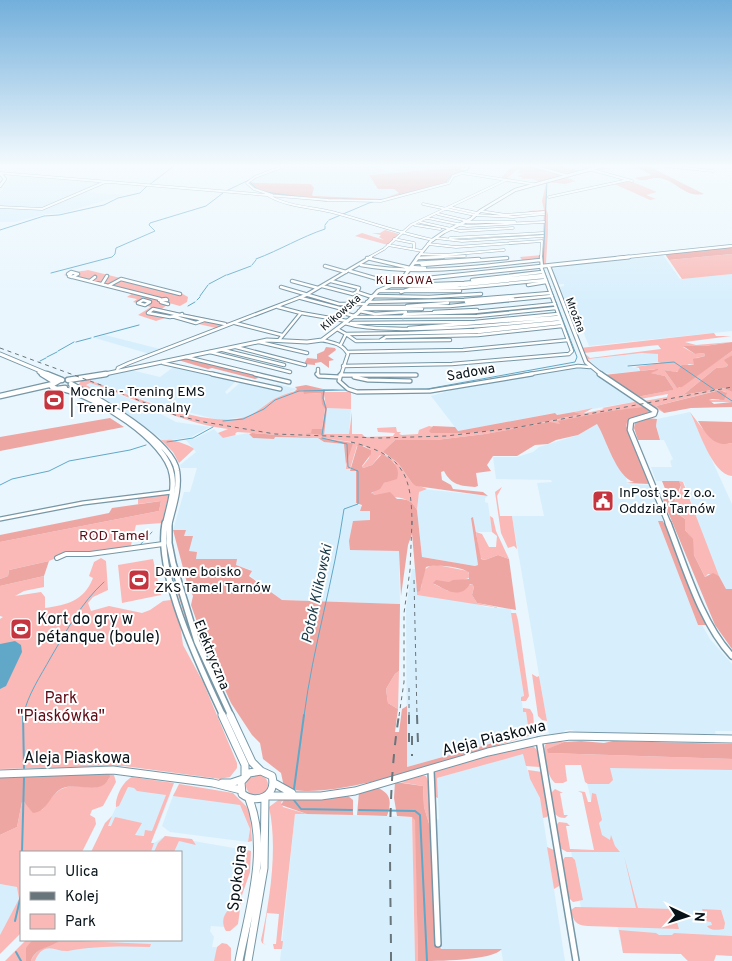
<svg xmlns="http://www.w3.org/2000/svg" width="732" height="961" font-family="Overpass,sans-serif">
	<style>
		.built { fill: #d7effc }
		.green { fill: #fab9b6; fill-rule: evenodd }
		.forest { fill: #eea6a3 }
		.water { fill: #61a8c8 }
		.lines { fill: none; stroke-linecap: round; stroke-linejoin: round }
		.stream-far1 { stroke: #61a8c8; stroke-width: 1 }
		.stream { stroke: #61a8c8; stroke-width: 2 }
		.street-far4-casing { stroke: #7797a6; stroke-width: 3 }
		.street-far3-casing { stroke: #7797a6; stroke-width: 4.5 }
		.street-far2-casing { stroke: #7797a6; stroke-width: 5.5 }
		.street-far1-casing { stroke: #7797a6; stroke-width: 6 }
		.street-casing { stroke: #7797a6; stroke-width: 8 }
		.secondary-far4-casing { stroke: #7797a6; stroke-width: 4 }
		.secondary-far3-casing { stroke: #7797a6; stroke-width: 5 }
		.secondary-far2-casing { stroke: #7797a6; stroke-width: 7 }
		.secondary-far1-casing { stroke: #7797a6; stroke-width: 8 }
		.secondary-casing { stroke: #7797a6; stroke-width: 9 }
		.street-far4 { stroke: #fff; stroke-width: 2 }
		.street-far3 { stroke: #fff; stroke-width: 2.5 }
		.street-far2 { stroke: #fff; stroke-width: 3 }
		.street-far1 { stroke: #fff; stroke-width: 4 }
		.street { stroke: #fff; stroke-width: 5 }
		.secondary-far4 { stroke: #fff; stroke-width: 2.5 }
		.secondary-far3 { stroke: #fff; stroke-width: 3 }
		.secondary-far2 { stroke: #fff; stroke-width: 4.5 }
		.secondary-far1 { stroke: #fff; stroke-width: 5 }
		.secondary { stroke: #fff; stroke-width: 7 }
		.rail-far1 { stroke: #68757b; stroke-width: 1; stroke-dasharray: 4 4; stroke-linecap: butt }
		.rail { stroke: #68757b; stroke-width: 2; stroke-dasharray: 9 9; stroke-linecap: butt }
		.labels { text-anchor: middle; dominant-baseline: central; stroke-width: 4; stroke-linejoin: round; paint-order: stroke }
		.far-street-label { font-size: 11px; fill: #061218; stroke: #fff }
		.far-neighbourhood-label { font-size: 12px; letter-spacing: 1px; fill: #520c13; stroke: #fff }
		.street-label { font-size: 14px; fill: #061218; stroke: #fff }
		.poi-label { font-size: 14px; fill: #061218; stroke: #fff; text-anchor: start }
		.park-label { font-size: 14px; fill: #600c16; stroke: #fff }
		.water-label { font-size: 15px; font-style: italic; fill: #193a48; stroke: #fff }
		.near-poi-label { font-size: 16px; fill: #061218; stroke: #fff; text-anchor: start }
		.near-park-label { font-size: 16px; fill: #600c16; stroke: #fff }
		.near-street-label { font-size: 16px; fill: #061218; stroke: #fff }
	</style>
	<rect width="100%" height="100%" fill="#e9f6fd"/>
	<path class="built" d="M 284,166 L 381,166 L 387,172 L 400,168 L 398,166 L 456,167 L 441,170 L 369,175 L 378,189 L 394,189 L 399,193 L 384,199 L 313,196 L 311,195 L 311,184 L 255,183 L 250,182 L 255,177 Z
		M 13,174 L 106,183 L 86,192 L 124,195 L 63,213 L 46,214 L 15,222 L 0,222 L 0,193 Z
		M 663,255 L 680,279 L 732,274 L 732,331 L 589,346 L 574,310 L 568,307 L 560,287 L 564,286 L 564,284 L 558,284 L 552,269 L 573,264 Z
		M 105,335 L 164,350 L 153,355 L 95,338 Z
		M 654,352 L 660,355 L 658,362 L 625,366 L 637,368 L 640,371 L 610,374 L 599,371 L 587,359 Z
		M 175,366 L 237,380 L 225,392 L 227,394 L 242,381 L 274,386 L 277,384 L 297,389 L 272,400 L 262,409 L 246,417 L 218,420 L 153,403 L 88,380 L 131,370 L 160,377 Z
		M 584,366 L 590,368 L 639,401 L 557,415 L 554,413 L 458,431 L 431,396 L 452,390 Z
		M 90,383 L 140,403 L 176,422 L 210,427 L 191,437 L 164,441 L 86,385 Z
		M 327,408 L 351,409 L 349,434 L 325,434 L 323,432 Z
		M 690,412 L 732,504 L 732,589 L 726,589 L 713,564 L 684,482 L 656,481 L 651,467 L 672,467 L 670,461 L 673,459 L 664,440 L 660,440 L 656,426 L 657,419 Z
		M 597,424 L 607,441 L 607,446 L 626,477 L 627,484 L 649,485 L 663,521 L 658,521 L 698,625 L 702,625 L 710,639 L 732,664 L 732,731 L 715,731 L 716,735 L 576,732 L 572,730 L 566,730 L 561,734 L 549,734 L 512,516 L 544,516 L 537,483 L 552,482 L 551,480 L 496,479 L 493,457 L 517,457 L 533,452 L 539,447 L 578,435 Z
		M 214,429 L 223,438 L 248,433 L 253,438 L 274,437 L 318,438 L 324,442 L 345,444 L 346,469 L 356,471 L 356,503 L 370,511 L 370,520 L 399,551 L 400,604 L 282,600 L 249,575 L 251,570 L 236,565 L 196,559 L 189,551 L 184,536 L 185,530 L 173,530 L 184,492 L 190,492 L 197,468 L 181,468 L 180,465 L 196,452 L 186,440 L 194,439 Z
		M 423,489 L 488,496 L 485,498 L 485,502 L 488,503 L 492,532 L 476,532 L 473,517 L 471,518 L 478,565 L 475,566 L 422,557 L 417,510 L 419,492 Z
		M 412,569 L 415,569 L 416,586 L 486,607 L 511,609 L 524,697 L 521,697 L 522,703 L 523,711 L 526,712 L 529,733 L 407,767 L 406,608 Z
		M 523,753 L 530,779 L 540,798 L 565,961 L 503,961 L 501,949 L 442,949 L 435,820 L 439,819 L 437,778 Z
		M 581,755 L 732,759 L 732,956 L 716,955 L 714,961 L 688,961 L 681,954 L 623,953 L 614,909 L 581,908 L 571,851 L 602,851 Z
		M 126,787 L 171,793 L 157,830 L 145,836 L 105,830 Z
		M 174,793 L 239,803 L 250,829 L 248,842 L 170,832 L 162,826 Z
		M 295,813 L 412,817 L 415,961 L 280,961 Z
		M 165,836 L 251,851 L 250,872 L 242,895 L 237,926 L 230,931 L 226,931 L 224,927 L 211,926 L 210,931 L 214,937 L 212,947 L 230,948 L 228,961 L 26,961 L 32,940 L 181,940 L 181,852 L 151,852 L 154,843 Z
		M 0,884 L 18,887 L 19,900 L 0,935 Z"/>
	<path class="green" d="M 512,166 L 561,166 L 580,171 L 588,169 L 578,166 L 613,168 L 564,177 L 576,181 L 565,184 L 547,182 L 546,209 L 548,214 L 548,232 L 546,263 L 546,266 L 549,267 L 546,268 L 542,266 L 541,260 L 509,263 L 508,261 L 522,260 L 520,257 L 542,255 L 544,212 L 531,213 L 528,211 L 544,210 L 542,201 L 546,184 L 532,179 L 521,179 L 522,177 L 518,177 L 522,173 L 517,172 L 521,171 L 518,169 L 507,178 L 514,179 L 512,180 L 501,178 Z
		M 628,180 L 657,192 L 646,195 L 656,199 L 650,200 L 612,183 Z
		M 385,230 L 399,234 L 388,245 L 355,236 L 362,233 L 384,240 L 379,237 L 381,235 L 372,233 L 380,233 Z
		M 732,254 L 732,274 L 682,279 L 669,260 Z
		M 88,270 L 181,293 L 188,297 L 187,302 L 180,306 L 169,303 L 162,309 L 230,323 L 216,328 L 168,317 L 156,321 L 138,315 L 151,307 L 133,302 L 137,299 L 127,297 L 133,293 L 64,275 C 72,271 79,272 88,270 Z
		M 714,333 L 716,336 L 731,336 L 685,342 L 696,345 L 732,342 L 705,346 L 685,346 L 683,347 L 695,354 L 704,353 L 705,356 L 696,358 L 694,365 L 689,364 L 676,372 L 664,370 L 675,385 L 679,388 L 732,351 L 732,355 L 725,360 L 728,365 L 726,367 L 716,368 L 683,395 L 725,388 L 732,392 L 732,402 L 710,402 L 708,400 L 719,400 L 726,392 L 719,390 L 656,406 L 664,413 L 644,401 L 667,397 L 668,394 L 640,399 L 637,397 L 672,390 L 673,388 L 665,376 L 650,373 L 656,369 L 640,371 L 639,368 L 635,367 L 661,363 L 658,362 L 658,354 L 642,353 L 588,359 L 596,369 L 589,363 L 580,348 ZM 658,345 L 661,349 L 590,358 L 584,353 Z
		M 101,377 L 89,380 C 129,394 200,427 241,418 C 253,416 261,408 271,401 C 280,395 293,391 303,390 L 305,394 L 321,393 L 325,408 L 322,429 L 312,429 L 325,434 L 349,434 L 352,412 L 352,434 L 362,434 L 365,437 L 393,436 L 395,433 L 378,432 L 377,428 L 396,427 L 397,432 L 401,432 L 399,434 L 402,435 L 418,434 L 419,430 L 429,426 L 433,427 L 431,429 L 432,433 C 482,432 532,427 581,414 L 574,412 L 593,408 L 584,413 L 586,413 L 604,409 L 602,408 L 639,401 L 653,412 L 630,419 L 628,428 L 626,425 L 629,419 L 648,413 L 647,408 L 616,410 L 559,424 L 550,423 L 485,434 L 436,440 L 395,440 L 383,453 L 398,463 L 412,483 L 427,489 L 419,492 L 417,510 C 409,493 387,498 371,494 L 384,483 L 394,479 L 395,463 L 386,456 L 380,455 L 372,465 L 363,468 L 362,467 L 369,458 L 371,450 L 364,446 L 357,446 L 350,469 L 346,469 C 346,460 351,451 351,442 L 323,438 L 237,432 L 235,434 L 236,435 L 223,438 L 218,433 L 228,429 C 183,424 137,399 90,383 L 86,385 L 95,390 L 92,392 L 78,385 L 82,380 Z
		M 324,392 L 351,392 L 351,409 L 326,408 Z
		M 690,412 L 702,428 L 728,444 L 732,443 L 732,476 C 712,474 699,430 690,412 Z
		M 160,439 C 165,442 167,439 172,440 C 176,441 190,445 194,449 L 179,463 L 173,452 Z
		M 679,481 L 683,482 L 719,576 L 708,574 L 705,577 L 694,555 L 690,536 L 685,530 L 685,519 L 674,510 L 673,503 L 679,495 L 681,485 Z
		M 502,487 L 497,496 L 500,516 L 512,516 L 517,549 L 514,546 L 508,548 L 501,533 L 495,492 Z
		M 169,493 L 162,523 L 136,525 L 130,549 L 90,554 L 66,554 L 49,561 L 9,570 L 8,576 L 0,579 L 0,542 L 159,511 L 161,501 L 138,504 L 138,497 Z
		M 490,516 L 493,518 L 496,531 L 509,559 L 498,555 L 485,560 L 480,558 L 476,532 L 482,534 L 489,547 L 496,547 L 497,536 L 492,532 Z
		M 101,558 L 106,561 L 108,590 L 93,597 L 88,603 L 91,611 L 109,606 L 142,613 L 150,610 L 163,601 L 171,600 L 180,624 L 183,645 L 203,682 L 237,763 L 237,768 L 230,777 L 220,779 L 124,766 L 0,769 L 0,619 L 3,617 L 0,616 L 0,586 L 44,576 L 44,587 L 24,591 L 15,596 L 41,592 L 45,597 L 45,608 C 67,605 84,601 93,578 L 89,576 L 94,562 Z
		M 153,559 L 161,595 L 122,603 L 118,565 Z
		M 437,565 L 468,571 L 470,577 C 466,581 443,583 434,584 L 448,591 L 472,584 L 474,587 L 472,595 L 477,603 L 500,608 L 417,595 L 417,592 L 421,588 L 424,570 L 430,566 Z
		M 174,582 L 176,582 L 197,647 L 248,761 L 246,762 L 194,646 Z
		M 511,613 L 516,613 L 518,620 L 529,696 L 526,701 L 521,701 L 521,697 L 524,696 Z
		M 399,671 L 398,709 L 388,703 L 386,689 L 395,674 Z
		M 532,674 L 537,677 L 539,676 L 547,721 L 542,720 L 538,716 Z
		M 523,708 L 530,709 L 533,714 L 535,734 L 502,744 L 500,741 L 529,733 L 526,712 L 523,712 Z
		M 549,742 L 564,742 L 548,749 L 548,753 L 732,759 L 732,770 L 610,768 L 613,780 L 609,784 L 588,784 L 585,782 L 581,765 L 565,765 L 567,781 L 563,783 L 555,783 C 547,776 543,757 545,745 Z
		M 531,745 C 539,749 539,757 541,765 L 539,767 L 526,766 L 523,754 L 437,778 L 438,798 L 433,796 L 433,773 L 435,770 L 523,746 Z
		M 528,770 L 542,772 L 549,814 L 547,817 L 543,818 L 540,798 L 530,779 Z
		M 108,773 L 114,775 L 116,782 L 103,806 L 92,810 L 90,815 L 95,818 L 96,824 L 82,852 L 21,852 L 21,933 L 0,954 L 0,935 L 19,899 L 17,887 L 0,884 L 0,835 L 17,827 L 22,802 L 42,810 C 48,803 54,791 64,788 C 79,782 98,795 109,779 Z
		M246 785a11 11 0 1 1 22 0a11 11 0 1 1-22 0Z
		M 421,775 L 426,776 L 428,781 L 430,827 L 424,807 L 423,786 L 399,782 Z
		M 132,777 L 174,783 L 151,843 L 154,843 L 151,852 L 91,852 L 105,823 L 112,816 L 108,826 L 111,826 L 115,817 L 142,823 L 135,835 L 144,836 L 145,830 L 152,831 L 166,795 L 137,791 L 134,788 L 128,787 L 119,806 L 116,807 C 115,797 123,781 132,777 Z
		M 179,784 L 233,793 L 246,806 L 250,813 L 252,841 L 248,842 L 250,829 L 240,805 L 173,796 Z
		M 555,789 L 563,793 L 560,793 L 564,815 L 568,815 L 565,818 C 551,818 553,805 551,793 Z
		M 578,791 L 585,792 L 588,802 L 591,802 L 592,793 L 596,794 L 602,820 L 599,823 L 602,835 L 610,840 L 611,835 L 615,846 L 620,852 L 567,852 L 560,848 L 556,825 L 559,822 L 567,823 L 570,826 L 566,826 L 570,849 L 594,850 L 582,793 Z
		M 281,798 L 289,799 L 281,802 L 283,807 L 307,814 L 295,814 L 281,941 L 283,941 L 282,949 L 274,949 L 273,944 L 276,944 L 279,914 L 267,913 L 263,943 L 266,945 L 262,943 L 261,940 C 270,901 278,847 269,807 Z
		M 412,817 L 415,819 L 416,827 L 418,961 L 415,961 Z
		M 165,836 L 192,839 L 196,845 L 179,841 L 174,852 L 154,852 L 158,843 Z
		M 547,847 L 554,850 L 560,880 L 559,886 L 554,889 Z
		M 242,849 L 251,851 L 250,872 L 242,895 L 238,924 L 230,931 L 226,931 C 221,923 223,915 229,909 L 231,911 L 233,908 L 232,907 L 237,906 L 245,862 L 242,861 L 243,856 L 239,856 L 236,860 L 239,850 Z
		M 624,856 L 638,908 L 673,909 L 679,929 L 587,926 C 576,925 573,921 571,910 L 575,907 L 636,908 Z
		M 565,857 L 572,857 L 575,860 L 583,900 L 573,902 L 569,898 L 562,861 Z
		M 702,909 L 721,910 L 725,923 L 724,929 C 719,930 710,931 707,926 L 712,925 L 711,922 L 706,921 Z
		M 619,930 L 656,933 L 659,935 L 672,935 L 674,933 L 732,936 L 732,956 L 716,955 L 714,961 L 688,961 L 681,954 L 623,953 Z
		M 26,940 L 32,940 L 27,948 L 26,961 L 5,961 Z
		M 58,940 L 151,944 L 150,947 C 123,946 94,946 68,951 C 60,952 52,946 45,949 C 40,951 37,956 35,961 L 31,961 C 35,950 45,946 56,943 Z
		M 222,943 L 227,944 L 231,948 L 231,961 L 214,961 L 217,947 Z"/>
	<path class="forest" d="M 441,166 L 469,166 L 461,169 L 465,171 L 450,177 L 444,184 L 385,200 L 330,200 L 326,202 L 273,194 L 256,189 L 249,183 L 250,182 L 255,183 L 311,184 L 314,188 L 312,195 L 313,196 L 383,199 L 399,193 L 394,189 L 378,189 L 369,175 L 456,168 Z
		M 634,166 L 648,166 L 704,194 C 684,198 676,180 659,178 C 651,177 643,183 635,178 L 652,175 Z
		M 732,247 L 732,254 L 669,260 L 665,254 Z
		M 732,342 L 732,351 L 682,387 L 677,388 L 664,370 L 677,372 L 682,365 L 694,365 L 693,359 L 705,356 L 704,353 L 695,354 L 683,346 L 705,346 Z
		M 326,347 L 335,348 L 336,350 L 328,356 L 334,360 L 329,361 L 329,368 L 321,362 L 315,363 L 315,365 L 304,364 L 307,358 L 317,359 L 317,354 L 324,351 Z
		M 732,355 L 732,392 L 724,388 L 683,395 L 716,368 L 726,367 L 728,365 L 724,360 Z
		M 187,358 L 256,375 L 258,378 L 255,379 L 212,368 L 208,369 L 178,360 Z
		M 658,369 L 658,370 L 651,373 L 665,376 L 673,388 L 673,390 L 637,397 L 604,375 Z
		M 306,385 L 323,389 L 342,389 L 325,391 L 324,399 L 327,408 L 324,435 L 305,433 L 311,433 L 312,429 L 322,429 L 325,409 L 322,404 L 321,393 L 304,394 L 303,390 L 294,392 L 297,389 L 295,387 Z
		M 720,390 L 727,393 L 724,400 L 712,399 L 709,400 L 714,404 L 732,402 L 732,407 L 691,408 L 664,413 L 656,406 Z
		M 644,407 L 650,412 L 629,419 L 626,425 L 649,484 L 626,483 L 634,482 C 616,477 606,438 597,424 L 578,435 L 556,440 L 548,444 L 535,445 L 517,456 L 493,456 L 487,465 L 491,471 L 476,473 L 478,486 L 475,487 C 461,486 451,485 444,471 L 441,472 L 442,480 L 451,485 L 453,489 L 483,492 L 488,496 L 416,486 L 412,483 L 398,463 L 383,452 L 395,440 L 436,440 L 485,434 L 550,422 L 560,424 L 558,421 L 616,410 Z
		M 574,412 L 582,414 L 522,427 L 468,433 L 431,433 L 429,431 L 433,426 L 455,427 L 458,431 L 555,413 L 557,415 Z
		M 110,418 L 124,427 L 0,451 L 0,437 Z
		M 647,418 L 657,419 L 656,426 L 660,440 L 638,440 L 634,428 L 635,423 Z
		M 698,421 L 732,422 L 732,443 C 714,448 706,434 698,421 Z
		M 252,433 L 323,438 L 353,443 L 346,465 L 344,444 L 324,442 L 318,438 L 275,437 L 274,439 L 253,438 L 249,434 Z
		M 358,444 L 371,450 L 371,454 L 362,466 L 363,468 L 372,465 L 382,454 C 392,459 401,467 397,479 L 384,483 L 380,489 L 371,493 L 375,495 L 390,492 L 397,499 C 408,499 412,501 417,510 L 422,557 L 475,566 L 478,565 L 471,518 L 473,517 L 481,559 L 485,560 L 498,555 L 509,559 L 516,610 L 477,603 L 472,595 L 474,587 L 472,584 L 470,584 C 460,600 446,590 433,583 L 436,580 L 449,582 L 453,580 L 469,579 L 469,573 C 465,567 434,564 426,567 L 420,591 L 417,592 L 412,534 L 408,545 L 401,596 L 399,551 L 350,550 L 349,541 L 353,521 L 370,520 L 370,511 L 360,511 L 362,505 L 356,503 L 356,471 L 350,471 Z
		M 662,481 L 679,481 L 681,485 L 673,505 L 677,513 L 685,519 L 685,530 L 693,539 L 694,555 L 705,577 L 713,573 L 719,576 L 726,589 L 732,589 L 732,649 L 715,625 L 663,500 L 666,491 Z
		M 161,501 L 159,511 L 0,542 L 0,535 L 109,513 L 112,508 Z
		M 658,521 L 663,521 L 698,600 L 706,625 L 698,625 Z
		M 173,530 L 186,530 L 184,536 L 193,536 L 189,551 L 197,552 L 196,559 L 237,559 L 236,565 L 252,571 L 249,576 L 282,600 L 400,604 L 399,671 L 395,674 L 386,689 L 388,703 L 398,709 L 395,732 L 399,732 L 402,709 L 407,706 L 407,767 L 500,741 L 502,744 C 457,757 323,805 284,787 L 281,773 L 263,759 L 260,743 L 252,735 L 231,703 L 205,645 L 191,605 L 193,596 L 187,583 Z
		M 49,561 L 44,576 L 0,586 L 0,579 L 8,576 L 9,570 Z
		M 581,741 L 604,743 L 613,741 L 732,744 L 732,759 L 548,753 L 547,749 L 564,742 Z
		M 108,773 L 110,776 C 103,797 78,782 63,788 C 50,793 48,812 33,813 L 24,802 L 22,802 L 17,827 L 0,835 L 0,778 Z
		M 395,782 L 423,786 L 424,807 L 430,827 L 435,946 L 442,949 L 502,949 C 492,961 436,961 418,961 L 415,820 L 412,817 L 397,816 L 394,798 Z
		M 376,787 C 391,793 392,801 387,816 L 357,815 L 359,792 Z
		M 348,796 L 353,800 L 353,815 L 307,814 L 281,805 L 284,800 Z
		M 32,940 L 58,940 L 58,942 C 48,948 35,948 31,961 L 26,961 L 26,948 Z"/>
	<path class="water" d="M 15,641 L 21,645 L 22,652 L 6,686 L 0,689 L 0,644 Z"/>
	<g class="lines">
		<path class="stream-far1" d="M 594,169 L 607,166
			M 250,182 L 257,189
			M 445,183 L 452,175 L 468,170 L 470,166
			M 149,185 L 174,166
			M 226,191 L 249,180
			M 265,192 L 301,197
			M 399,195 L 419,190
			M 342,199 L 373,200
			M 329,220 L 369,203 L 383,199
			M 325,225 L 328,221
			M 0,230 L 44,216 L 59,215 L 104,205 L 118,198 L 140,193 L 147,186
			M 256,259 C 280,250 301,237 325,229 L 325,226
			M 252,265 L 256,260
			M 543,265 L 547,182
			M 51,273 L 112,257 L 115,254 L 116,248 L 155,231 L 149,225 L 150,223 L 206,206 L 223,193
			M 227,275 L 251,266
			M 209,284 L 226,275
			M 200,296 L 208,285
			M 197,300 L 200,297
			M 188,306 L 195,302
			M 94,337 L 139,325
			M 76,342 L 91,338
			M 58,351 L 74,342
			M 47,357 L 57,352
			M 40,361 L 46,358
			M 628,366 L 674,362 L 715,390
			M 356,390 L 427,389 L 575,362 L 577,357 L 543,268
			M 717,391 L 732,401
			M 223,421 L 243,419 L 264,409 L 275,400 L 299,391 L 347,390
			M 322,435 L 326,409 L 323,398 L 324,390
			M 167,442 L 193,438 L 213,427
			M 0,485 L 12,479 L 49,471 L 69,461 L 130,450 L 146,445
			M 139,546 L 152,532
			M 23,716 C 28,694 40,677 51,657 C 67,630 81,603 104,582
			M 304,716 C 313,646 334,579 344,509 L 358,504 L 358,471 L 348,467 L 347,444 L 322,438"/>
		<path class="stream" d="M 23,715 L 24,768
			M 294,789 L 304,715
			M 293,799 L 301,809 L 352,810
			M 359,810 L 415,811 L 420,815 L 427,961
			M 22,852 L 24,778
			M 15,921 L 21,895
			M 16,952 L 21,961"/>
		<g class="street-far4-casing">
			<path id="street-far4" d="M 533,166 L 565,175
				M 665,166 L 713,171
				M 589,169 L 632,181
				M 0,173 L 328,200 L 381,201 L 449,183 L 453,176 L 462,173 L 533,184
				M 272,195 L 254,189 L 247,183 L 255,177 L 284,166
				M 269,196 C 289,207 311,207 332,212 C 366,221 399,233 433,240
				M 549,197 L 628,180
				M 423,204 L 475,215
				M 0,207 L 42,209 L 105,182
				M 449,207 L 477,213
				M 480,211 L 506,215 L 544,212
				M 438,214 L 468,221
				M 475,215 L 513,217 L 544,214
				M 428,218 L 467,226 L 544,222
				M 420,222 L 460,231 L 513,228
				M 465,222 L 515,222
				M 415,225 L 440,229
				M 436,238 L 462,241 L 543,236
				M 450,238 L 543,233
				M 394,239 L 414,243 L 414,248
				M 428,244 L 456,247 L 542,241 L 541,258
				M 388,245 L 422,251
				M 420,254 L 444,255 L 504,250
				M 368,258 L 384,249 L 411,225 L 506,180
				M 417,258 L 465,256
				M 505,258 L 507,258"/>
		</g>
		<g class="street-far3-casing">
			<path id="street-far3" d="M 541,257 L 542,267
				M 367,258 L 410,268
				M 417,258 L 443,257
				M 414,263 L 479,259
				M 421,263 L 422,265 L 507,258
				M 361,265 C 421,276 481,266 541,260
				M 325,266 L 346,272
				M 411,267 L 425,268
				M 350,271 L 395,284 L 408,285 L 464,283 L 543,275
				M 71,272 L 78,274 L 72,277 L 69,276 L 71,274 L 68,274 Z
				M 72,273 L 69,276 L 160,299 L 161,302 L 168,304
				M 472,280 L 542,272
				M 90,281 L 95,277
				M 292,281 L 318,288
				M 331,281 L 359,288 L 357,292
				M 102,284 L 107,276
				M 528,285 L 546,282
				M 108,286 L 121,279 L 180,294
				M 322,286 L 353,294 L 357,292 L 372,297
				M 389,286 L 454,286 L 544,277
				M 281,287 L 339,304 L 366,304
				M 378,291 L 460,291
				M 401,292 L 410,289 L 461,288 L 546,280
				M 372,296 L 429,297 L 481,294
				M 301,298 L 343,309 L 347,314 L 354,316
				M 166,299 L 167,300 L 159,300 Z
				M 143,300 L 150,302 L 145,305 L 138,303 Z
				M 367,302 L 464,300 L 550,293
				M 466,302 L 513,298
				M 407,306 L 448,303
				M 278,307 L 301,313
				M 363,307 L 450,306 L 552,296
				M 153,309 L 180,315 L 170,317 L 148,313 Z
				M 361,309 L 422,309
				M 359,311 L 375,314 L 406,312
				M 434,312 L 477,310
				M 180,315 L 225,324
				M 180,315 L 182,314
				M 175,317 L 196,323 L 204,320
				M 352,317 L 477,316 L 556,308
				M 403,317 L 405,314 L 474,312 L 555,304
				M 235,323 L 282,335
				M 345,323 C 364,329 382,328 402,329 C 455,329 507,324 560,319
				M 351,323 L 475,322 L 558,314
				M 409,328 L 559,317
				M 337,329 L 346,334 L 478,332 L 561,323
				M 409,333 L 474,330 L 559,322
				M 346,334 L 356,341 L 450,340
				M 279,340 L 301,313 L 347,321
				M 322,340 C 333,343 342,343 348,354 L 341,375
				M 381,340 L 386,337 L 478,335 L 562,326
				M 259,342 L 307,353
				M 341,344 L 346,334
				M 236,347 L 305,365
				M 223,350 L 284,365
				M 210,352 L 290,372
				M 347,352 L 463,350 L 568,340
				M 186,357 L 260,375
				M 163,363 L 217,375
				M 343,366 L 452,364 L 569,354 L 572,351 L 541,267
				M 318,369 L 318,375
				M 117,371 L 118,368 L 129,363 L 306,295 L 371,257
				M 340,375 L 416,375
				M 524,375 L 578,366 L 590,367"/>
		</g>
		<g class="street-far2-casing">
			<path id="street-far2" d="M 212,374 L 280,389
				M 255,374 L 289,382
				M 317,374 L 319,376 L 339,377
				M 341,374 L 339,381 L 348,389 L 357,392 L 430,391 L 532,374
				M 340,375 L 416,375
				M 354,377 L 368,380 L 410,381
				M 0,519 L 83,503 L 172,492"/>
		</g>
		<g class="street-far1-casing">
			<path id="street-far1" d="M 57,558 L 66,554 L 90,554 L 163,544"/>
		</g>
		<g class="street-casing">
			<path id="street" d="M 539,740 L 576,961
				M 431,770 L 438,944"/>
		</g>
		<g class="secondary-far4-casing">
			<path id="secondary-far4" d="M 0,173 L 5,179 L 0,186
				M 417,258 L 431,241 L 444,232 L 471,219 L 480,211 L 515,190 L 602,166
				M 617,258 L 732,246"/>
		</g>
		<g class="secondary-far3-casing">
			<path id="secondary-far3" d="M 549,267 L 586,362 L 602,375
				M 401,281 L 418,257
				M 0,354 L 50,375
				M 39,372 L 44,375
				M 100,375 L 267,340 L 307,342 L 322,340 L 358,313 L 378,291 L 401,281 L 629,257"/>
		</g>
		<g class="secondary-far2-casing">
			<path id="secondary-far2" d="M 42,374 L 55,382
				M 47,374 L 62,380
				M 600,374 L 655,411 L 654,414 L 631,421 L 630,430 L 669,525
				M 60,380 L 53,384 L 52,387 L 57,389 L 65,388
				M 68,380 L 106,374
				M 71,384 C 97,398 173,441 177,471 C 180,489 173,508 169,525
				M 63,389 C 95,396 167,440 172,475 C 175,492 168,509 165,525
				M 0,396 L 53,384"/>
		</g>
		<g class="secondary-far1-casing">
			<path id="secondary-far1" d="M 165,523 C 155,574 201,669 223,716
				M 169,523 L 169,543 L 173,563 L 197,642 L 231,716
				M 668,523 C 685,566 701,623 732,656"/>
		</g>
		<g class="secondary-casing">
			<path id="secondary" d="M 222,715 L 245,765 L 245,776
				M 230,715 L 252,762 L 261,771
				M 261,771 L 272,776 C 277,796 257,805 242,794 L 241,782 L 249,773 Z
				M 0,774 L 113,770 L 213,783 L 241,790
				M 222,783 L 231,783 L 243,779
				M 274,783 L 292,793
				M 268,796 L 321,796 L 355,791 L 488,752 L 542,740 L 570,736 L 732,739
				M 239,961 C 249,910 269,849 249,799
				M 248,961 L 264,868 L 265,797"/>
		</g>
		<use href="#street-far4" class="street-far4"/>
		<use href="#street-far3" class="street-far3"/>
		<use href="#street-far2" class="street-far2"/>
		<use href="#street-far1" class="street-far1"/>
		<use href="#street" class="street"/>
		<use href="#secondary-far4" class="secondary-far4"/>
		<use href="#secondary-far3" class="secondary-far3"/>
		<use href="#secondary-far2" class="secondary-far2"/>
		<use href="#secondary-far1" class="secondary-far1"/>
		<use href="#secondary" class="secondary"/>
		<path class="rail-far1" d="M 0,348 L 120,392
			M 113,390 L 175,415 L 204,422 L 275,434 L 380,438 L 446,436 L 514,428 L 732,387
			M 351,442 C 405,455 412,476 412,528
			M 414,580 L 417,716
			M 409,688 L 409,716
			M 399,716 L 404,682 L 404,613 L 410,570 L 412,521"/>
		<path class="rail" d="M 409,715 L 409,743
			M 417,715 L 418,744
			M 412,736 L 412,756
			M 391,961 C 391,879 386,796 399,715"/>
	</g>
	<linearGradient id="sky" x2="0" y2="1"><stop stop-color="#72afdb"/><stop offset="0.55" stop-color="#f5fbfe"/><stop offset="1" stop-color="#f5fbfe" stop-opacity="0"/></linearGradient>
	<rect width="732" height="301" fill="url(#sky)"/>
	<defs>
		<g id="stadium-square" transform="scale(1.125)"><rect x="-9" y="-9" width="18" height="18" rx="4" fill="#c4353f" stroke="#fff"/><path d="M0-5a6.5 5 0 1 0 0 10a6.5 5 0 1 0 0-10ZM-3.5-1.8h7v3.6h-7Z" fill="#fff"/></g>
		<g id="civic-square" transform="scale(1.125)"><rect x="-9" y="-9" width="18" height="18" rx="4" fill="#c4353f" stroke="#fff"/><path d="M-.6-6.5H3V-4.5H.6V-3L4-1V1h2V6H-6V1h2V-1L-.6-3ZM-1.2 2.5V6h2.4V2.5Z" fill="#fff"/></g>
	</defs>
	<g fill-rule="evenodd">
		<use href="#stadium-square" x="54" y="400"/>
		<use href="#civic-square" x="603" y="501"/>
		<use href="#stadium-square" x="139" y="580"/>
		<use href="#stadium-square" x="21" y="629"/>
	</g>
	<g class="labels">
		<g class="far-street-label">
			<text transform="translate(341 313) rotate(-41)">Klikowska</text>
			<text transform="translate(575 315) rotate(69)">Mroźna</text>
		</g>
		<g class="far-neighbourhood-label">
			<text x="405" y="281">KLIKOWA</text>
		</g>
		<g class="street-label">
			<text transform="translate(471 373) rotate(-10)">Sadowa</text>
			<text transform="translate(211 655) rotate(68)">Elektryczna</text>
		</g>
		<g class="poi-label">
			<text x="70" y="392">Mocnia - Trening EMS<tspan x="70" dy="16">| Trener Personalny</tspan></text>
			<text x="619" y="493">InPost sp. z o.o.<tspan x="619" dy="16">Oddział Tarnów</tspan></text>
			<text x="155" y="572">Dawne boisko<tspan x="155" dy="16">ZKS Tamel Tarnów</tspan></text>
		</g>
		<g class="park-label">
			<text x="114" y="536">ROD Tamel</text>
		</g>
		<g class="water-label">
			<text transform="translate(318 594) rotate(-78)">Potok Klikowski</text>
		</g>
		<g class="near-poi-label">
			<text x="37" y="620">Kort do gry w<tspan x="37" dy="18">pétanque (boule)</tspan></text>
		</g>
		<g class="near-park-label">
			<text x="61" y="699">Park<tspan x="61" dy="18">"Piaskówka"</tspan></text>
		</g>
		<g class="near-street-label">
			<text transform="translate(494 739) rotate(-14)">Aleja Piaskowa</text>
			<text x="77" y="759">Aleja Piaskowa</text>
			<text transform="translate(238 878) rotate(-83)">Spokojna</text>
		</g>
	</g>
	<rect x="20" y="851" width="162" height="90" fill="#ffffff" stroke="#9ba0a3"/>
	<rect x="30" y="867" width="25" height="8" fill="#ffffff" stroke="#9ba0a3"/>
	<text x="65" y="876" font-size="15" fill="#061218">Ulica</text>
	<rect x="30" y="892" width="25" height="8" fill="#68757b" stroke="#9ba0a3"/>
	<text x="65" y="901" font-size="15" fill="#061218">Kolej</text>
	<rect x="30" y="914" width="25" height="15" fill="#fab9b6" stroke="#9ba0a3"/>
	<text x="65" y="926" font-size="15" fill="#061218">Park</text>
	<g transform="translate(687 916) rotate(94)" stroke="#ffffff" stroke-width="4" paint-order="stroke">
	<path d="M0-4L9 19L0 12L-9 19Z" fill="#061218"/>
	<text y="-8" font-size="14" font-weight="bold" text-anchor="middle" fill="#061218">N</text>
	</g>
</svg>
